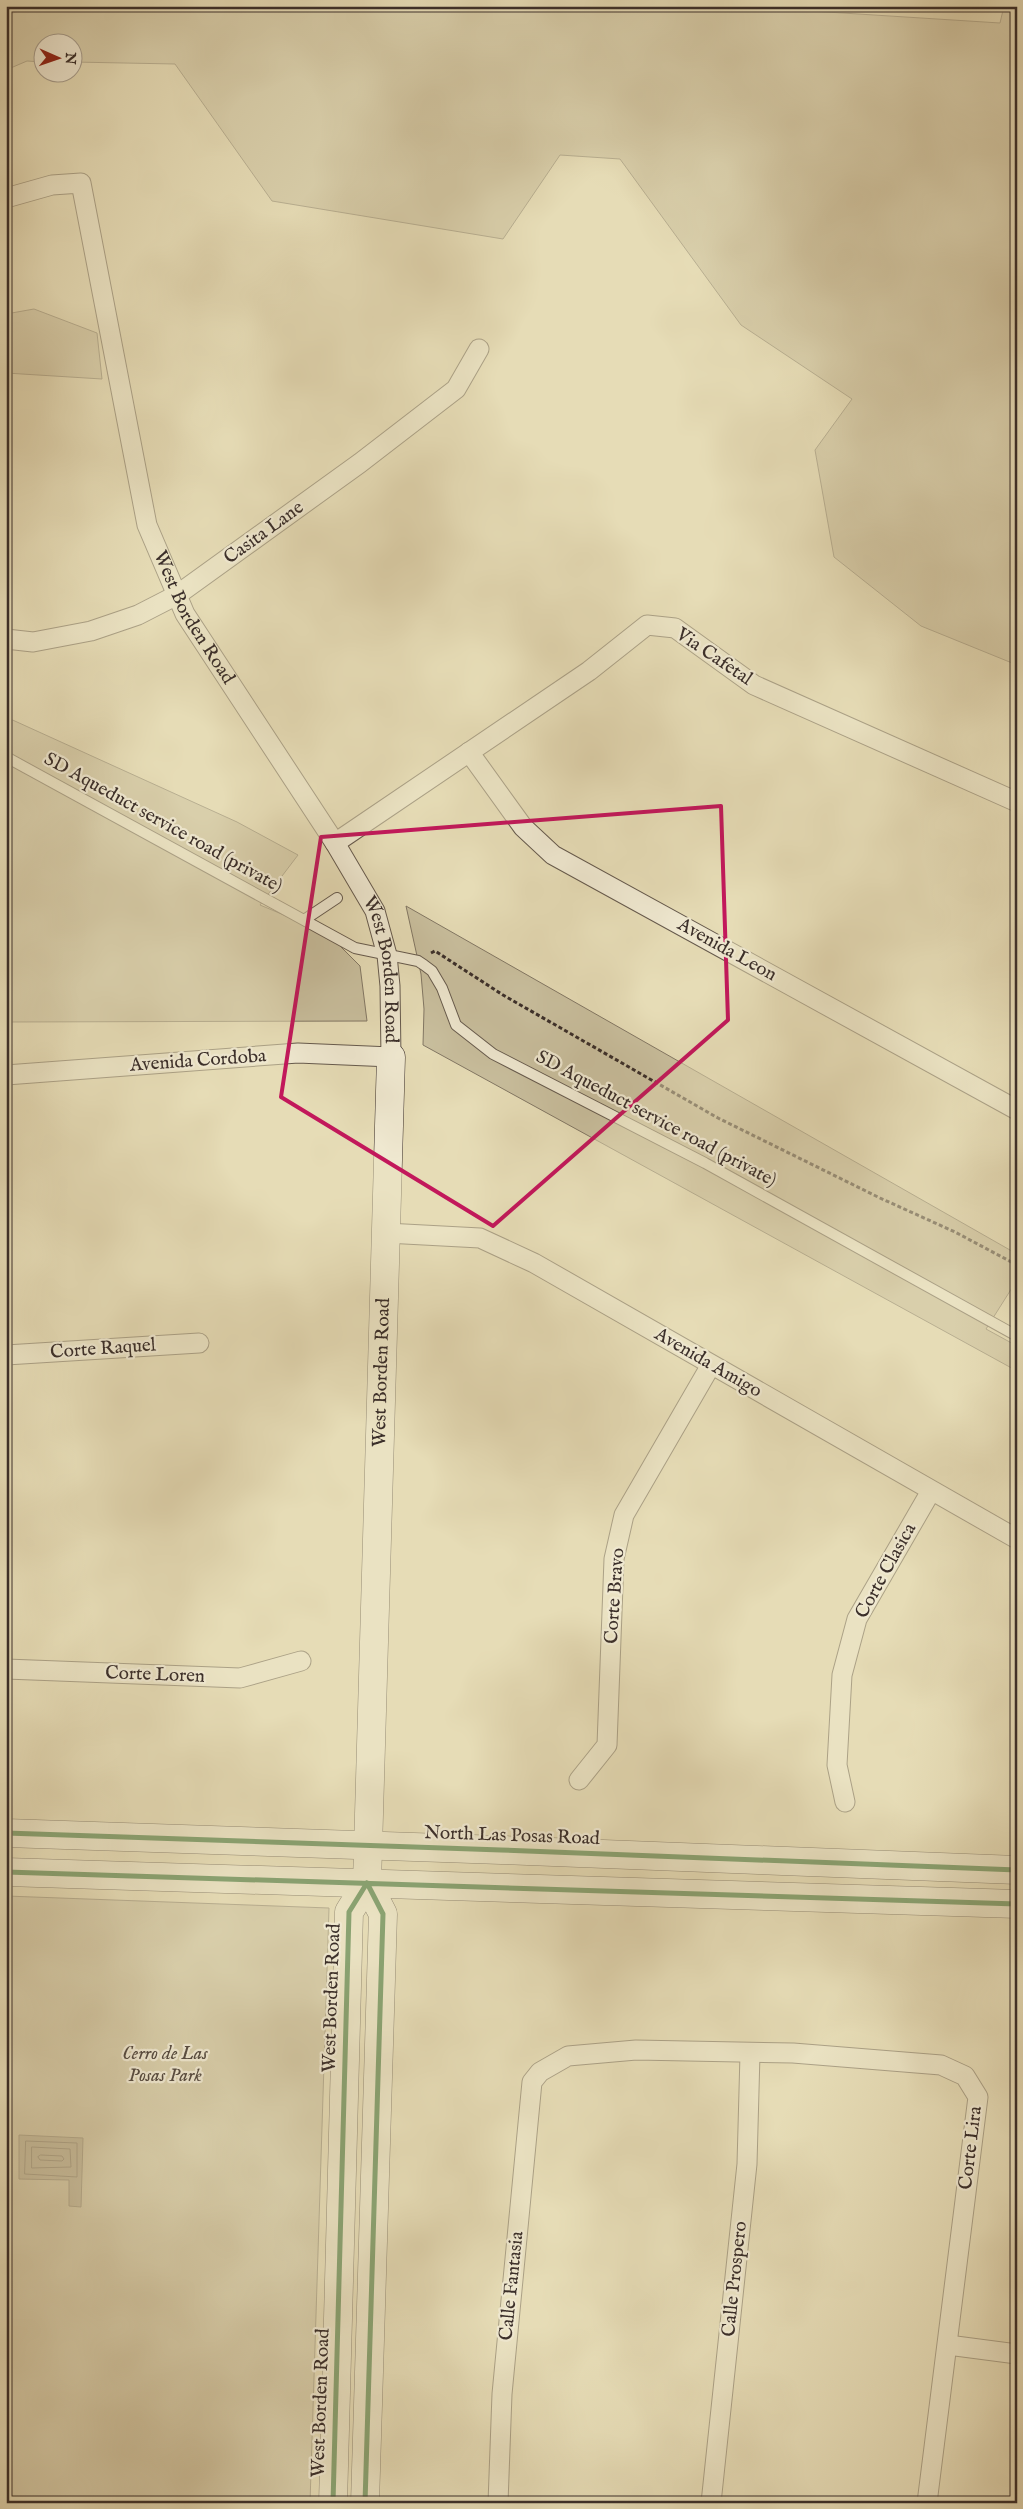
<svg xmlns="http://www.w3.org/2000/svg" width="1023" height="2509" font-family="'IM FELL English',serif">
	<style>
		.green { fill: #c9bf9e; stroke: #827764 }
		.water { fill: #aca186; stroke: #7f7361 }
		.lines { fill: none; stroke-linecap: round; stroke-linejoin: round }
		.shore { stroke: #746858; stroke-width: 1 }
		.lane-casing { stroke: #665a4d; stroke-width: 12 }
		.street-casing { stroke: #665a4d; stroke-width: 21 }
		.secondary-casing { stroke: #3b2f2a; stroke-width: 29 }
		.path { stroke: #3b2f2a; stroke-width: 3; stroke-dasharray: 4 2.5; stroke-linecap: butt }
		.lane { stroke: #efe8d0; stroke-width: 10 }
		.street { stroke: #efe8d0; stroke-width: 19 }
		.secondary { stroke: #efe8d0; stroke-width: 28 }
		.cycleway-casing { stroke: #efe8d0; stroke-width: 8 }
		.cycleway { stroke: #1b5e20; stroke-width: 5 }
		.marked { fill: none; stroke: #c2185b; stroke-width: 4; stroke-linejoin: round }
		.labels { text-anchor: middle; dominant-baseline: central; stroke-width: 4.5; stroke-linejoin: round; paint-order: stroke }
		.street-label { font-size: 19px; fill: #3b2f2a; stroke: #efe8d0 }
		.park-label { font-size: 19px; font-style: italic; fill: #574c41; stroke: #efe8d0 }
	</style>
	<rect width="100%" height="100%" fill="#e6dcb6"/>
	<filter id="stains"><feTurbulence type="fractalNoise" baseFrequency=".004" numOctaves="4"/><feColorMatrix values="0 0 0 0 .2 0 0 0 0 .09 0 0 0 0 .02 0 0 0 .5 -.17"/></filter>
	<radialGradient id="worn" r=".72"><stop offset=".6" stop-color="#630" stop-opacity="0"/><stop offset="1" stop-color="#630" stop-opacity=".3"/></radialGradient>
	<path class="green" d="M 177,6 L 732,6 L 1000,23 L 1004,6 L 1017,6 L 1017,665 L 921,626 L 834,557 L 815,450 L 852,399 L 741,325 L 620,159 L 560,155 L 503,239 L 272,201 L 175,64 L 73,62 L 72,42 L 42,42 L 42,62 L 27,61 L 6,70 L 6,15 L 32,7 Z
		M 34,309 L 97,333 L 102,379 L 6,373 L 6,314 Z
		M 6,717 L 237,822 L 298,855 L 260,905 L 327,933 L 360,966 L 367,1021 L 6,1022 Z
		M 406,906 L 1017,1254 L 1017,1280 L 986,1329 L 1017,1346 L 1017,1371 L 423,1045 L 424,1009 L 421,974 Z
		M 6,1896 L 329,1908 L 310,2503 L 6,2503 Z"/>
	<path class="water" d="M 19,2135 L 83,2138 L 81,2207 L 69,2206 L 69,2180 L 19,2179 Z"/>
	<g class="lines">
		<path class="shore" d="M 26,2141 L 77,2143 L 77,2177 L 25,2174 Z
			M 32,2147 L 70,2149 L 71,2167 L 32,2168 Z
			M 41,2155 L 62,2156 L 64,2159 L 62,2161 L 40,2160 L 38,2157 Z"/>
		<g class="lane-casing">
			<path id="lane" d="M 6,757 L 355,948 L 418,961 L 424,965 L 432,971 L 442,988 L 456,1025 L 493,1054 L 705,1163 L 1017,1336
				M 304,920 L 337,898"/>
		</g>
		<g class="street-casing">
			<g id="street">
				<path id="s1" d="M 6,198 L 52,185 L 81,183 L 147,525 L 185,614 L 335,843 L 375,911 L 387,955 L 390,986 L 391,1057 L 298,1053 L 6,1075"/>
				<path d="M 6,639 L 33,642 L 91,631 L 138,615 L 177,595 L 360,463 L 456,389 L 479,349"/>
				<path d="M 469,752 L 523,827 L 553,855 L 1017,1110"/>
				<path d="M 335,843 L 589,671 L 647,625 L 675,628 L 754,685 L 1017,802"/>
				<path d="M 386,1233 L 480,1238 L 534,1263 L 1017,1539"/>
				<path d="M 6,1355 L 199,1343"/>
				<path d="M 6,1669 L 240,1678 L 301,1661"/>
				<path d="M 579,1780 L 607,1745 L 614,1559 L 624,1515 L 711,1365"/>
				<path d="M 845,1802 L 837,1765 L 842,1675 L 857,1619 L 931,1491"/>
				<path d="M 948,2345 L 1017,2354"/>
				<path d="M 498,2503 L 502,2394 L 532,2082 L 540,2072 L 568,2056 L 636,2050 L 793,2053 L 941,2065 L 965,2076 L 978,2097 L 927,2503"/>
				<path d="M 711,2503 L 747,2164 L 750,2054"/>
			</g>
		</g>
		<g class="secondary-casing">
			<g id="secondary">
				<path d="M 6,1833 L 501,1850 L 1017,1870"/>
				<path d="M 6,1872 L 1017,1904"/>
				<path id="s2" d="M 333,2503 L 349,1912 L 367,1883 L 391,1057"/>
				<path d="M 365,2503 L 383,1914 L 367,1883"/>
			</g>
		</g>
		<path class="path" d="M 431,953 L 435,951 L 503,995 L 718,1118 L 880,1198 L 955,1232 L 1017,1265"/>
		<use href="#lane" class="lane"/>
		<use href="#street" class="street"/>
		<use href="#secondary" class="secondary"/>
		<g class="cycleway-casing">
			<path id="cycleway" d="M 6,1833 L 501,1850 L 1017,1870
				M 6,1872 L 1017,1904
				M 333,2503 L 349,1912 L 367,1883
				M 365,2503 L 383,1914 L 367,1883"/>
		</g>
		<use href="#cycleway" class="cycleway"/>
	</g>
	<path d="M0 0H1023V2509H0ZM 721,806 L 728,1020 L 493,1226 L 281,1097 L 321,837 Z" fill="#e6dcb6" fill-opacity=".55" fill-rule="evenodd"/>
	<path class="marked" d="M 721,806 L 728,1020 L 493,1226 L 281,1097 L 321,837 Z"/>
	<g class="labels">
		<g class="street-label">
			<text transform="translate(264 533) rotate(-36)">Casita Lane</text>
			<text stroke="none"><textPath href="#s1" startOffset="529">West Borden Road</textPath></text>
			<text transform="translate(714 657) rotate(34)">Via Cafetal</text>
			<text transform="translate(163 823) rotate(29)">SD Aqueduct service road (private)</text>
			<text transform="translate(727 950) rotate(29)">Avenida Leon</text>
			<text stroke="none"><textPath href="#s1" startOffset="934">West Borden Road</textPath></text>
			<text transform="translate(198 1061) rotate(-4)">Avenida Cordoba</text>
			<text transform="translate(656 1119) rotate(28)">SD Aqueduct service road (private)</text>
			<text transform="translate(103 1349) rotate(-4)">Corte Raquel</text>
			<text transform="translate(708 1363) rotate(30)">Avenida Amigo</text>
			<text stroke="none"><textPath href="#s2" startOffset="1136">West Borden Road</textPath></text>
			<text transform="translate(886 1571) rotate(-61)">Corte Clasica</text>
			<text transform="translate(615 1596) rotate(-86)">Corte Bravo</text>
			<text transform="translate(155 1675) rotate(2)">Corte Loren</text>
			<text transform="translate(512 1836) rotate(2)">North Las Posas Road</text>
			<text transform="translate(332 1998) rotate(-88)">West Borden Road</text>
			<text transform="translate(971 2148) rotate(-83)">Corte Lira</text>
			<text transform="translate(735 2279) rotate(-84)">Calle Prospero</text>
			<text transform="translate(512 2286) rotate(-84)">Calle Fantasia</text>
			<text transform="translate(321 2403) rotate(-88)">West Borden Road</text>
		</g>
		<g class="park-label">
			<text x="165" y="2054">Cerro de Las<tspan x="165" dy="22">Posas Park</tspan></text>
		</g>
	</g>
	<rect width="1023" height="2509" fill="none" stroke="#e6dcb6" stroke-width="25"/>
	<rect x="8" y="8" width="1008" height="2494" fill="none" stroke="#3b2f2a" stroke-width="2.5"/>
	<rect x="12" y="12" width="998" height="2484" fill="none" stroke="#3b2f2a"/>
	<g transform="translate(58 58) rotate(92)"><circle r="24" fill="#efe8d0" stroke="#a79e8e"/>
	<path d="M0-4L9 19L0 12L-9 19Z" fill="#8f2418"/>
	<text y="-8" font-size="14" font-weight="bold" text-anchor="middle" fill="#3b2f2a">N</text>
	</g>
	<rect width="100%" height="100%" filter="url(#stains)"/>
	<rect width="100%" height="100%" fill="url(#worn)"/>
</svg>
